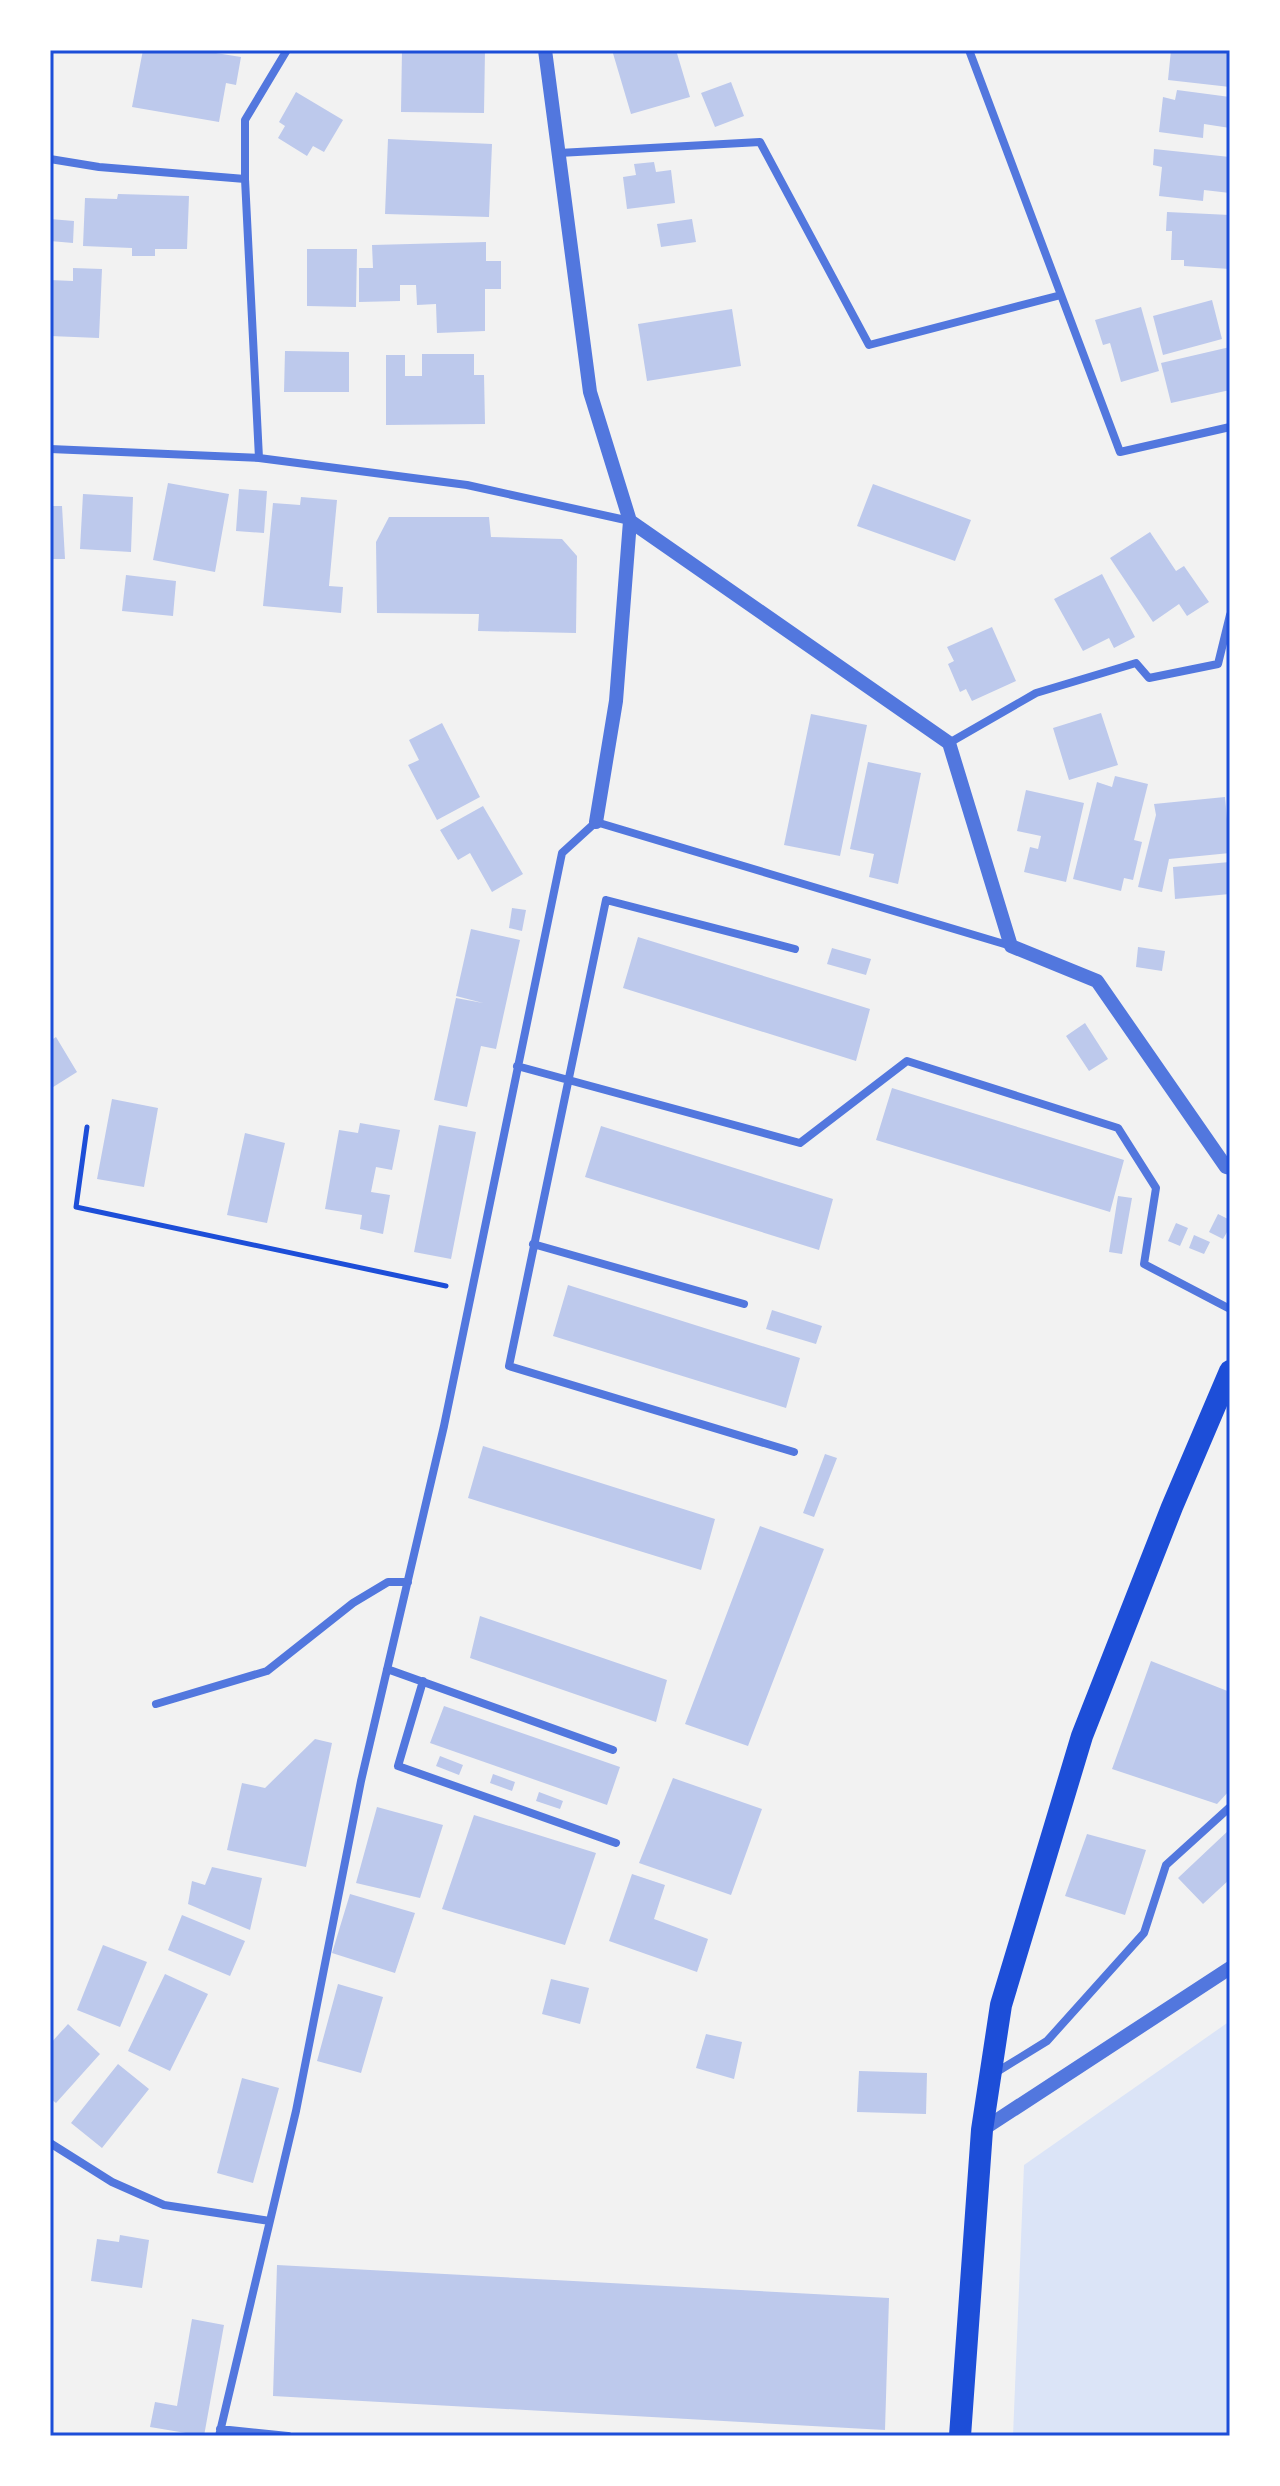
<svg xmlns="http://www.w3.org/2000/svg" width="1280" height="2486" font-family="'IBM Plex Sans',sans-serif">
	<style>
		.green { fill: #dbe4f7 }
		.building { fill: #bdc9ec }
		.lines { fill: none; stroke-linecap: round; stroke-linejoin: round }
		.path { stroke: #1d4ed8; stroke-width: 5 }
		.minor { stroke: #5277de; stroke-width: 8 }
		.tertiary { stroke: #5277de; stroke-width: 14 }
		.trunk { stroke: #1d4ed8; stroke-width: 22 }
		.neatline { fill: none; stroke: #1d4ed8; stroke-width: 3 }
	</style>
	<rect width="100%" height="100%" fill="#f2f2f2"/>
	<path class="green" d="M 1230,2021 L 1230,2436 L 1013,2436 L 1024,2165 Z"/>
	<path class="building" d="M 143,50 L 197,50 L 241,57 L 236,85 L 226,83 L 219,122 L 132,107 Z
		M 402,50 L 485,50 L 484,113 L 401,112 Z
		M 612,50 L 676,50 L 690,97 L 631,114 Z
		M 1171,50 L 1230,50 L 1230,87 L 1168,80 Z
		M 731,82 L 744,116 L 715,127 L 701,93 Z
		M 1177,90 L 1230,97 L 1230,128 L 1204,124 L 1203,138 L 1159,132 L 1163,97 L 1175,100 Z
		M 296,92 L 343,120 L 324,152 L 313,146 L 307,156 L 278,138 L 285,126 L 279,122 Z
		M 388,139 L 492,144 L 489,217 L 385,214 Z
		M 1154,149 L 1230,157 L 1230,193 L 1204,190 L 1203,201 L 1159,196 L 1162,167 L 1153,165 Z
		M 654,162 L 656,172 L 671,170 L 675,203 L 627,209 L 623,177 L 636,175 L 634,164 Z
		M 118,194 L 189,196 L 187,249 L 155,249 L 155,256 L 132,256 L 132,248 L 83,246 L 85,198 L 117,199 Z
		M 1167,212 L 1230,215 L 1230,269 L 1184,266 L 1184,260 L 1171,260 L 1172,231 L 1166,231 Z
		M 50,219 L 74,221 L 73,243 L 50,241 Z
		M 692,219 L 696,242 L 661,247 L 657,224 Z
		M 486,242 L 486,261 L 501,261 L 501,289 L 485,289 L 485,331 L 437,333 L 436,304 L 417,305 L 416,285 L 400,285 L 400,301 L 359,302 L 359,268 L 373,268 L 372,245 Z
		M 307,249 L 357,249 L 356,307 L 307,306 Z
		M 73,268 L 102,269 L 99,338 L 50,336 L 50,280 L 73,281 Z
		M 1212,300 L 1222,339 L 1163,355 L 1153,316 Z
		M 1141,307 L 1159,371 L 1121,382 L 1110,343 L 1103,345 L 1095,320 Z
		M 732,309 L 741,366 L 647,381 L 638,324 Z
		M 1230,347 L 1230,390 L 1171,403 L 1161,363 Z
		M 285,351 L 349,352 L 349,392 L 284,392 Z
		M 422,354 L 474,354 L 474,375 L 484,375 L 485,424 L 386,425 L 386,355 L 405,355 L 405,376 L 422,376 Z
		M 168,483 L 229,494 L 215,572 L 153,560 Z
		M 873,484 L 971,520 L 955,561 L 857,526 Z
		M 239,489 L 267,491 L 264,533 L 236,531 Z
		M 83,494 L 133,497 L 131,552 L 80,549 Z
		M 301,497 L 337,500 L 329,586 L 343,587 L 341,613 L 263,606 L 273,503 L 300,505 Z
		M 50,506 L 62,506 L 65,559 L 50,559 Z
		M 389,517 L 489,517 L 491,537 L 562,539 L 577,556 L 576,633 L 478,631 L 479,614 L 377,613 L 376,542 Z
		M 1150,532 L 1176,571 L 1184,566 L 1209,602 L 1187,616 L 1179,604 L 1153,622 L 1110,558 Z
		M 1102,574 L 1135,637 L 1114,648 L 1109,638 L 1083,651 L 1054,599 Z
		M 126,575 L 176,581 L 173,616 L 122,611 Z
		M 992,627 L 1016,681 L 972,701 L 966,689 L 960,692 L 948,664 L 954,661 L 947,647 Z
		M 1101,713 L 1118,765 L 1069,780 L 1053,728 Z
		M 811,714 L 867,725 L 840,856 L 784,845 Z
		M 442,723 L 480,797 L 437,820 L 408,765 L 419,760 L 409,740 Z
		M 868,762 L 921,773 L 898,884 L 869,877 L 874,854 L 850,849 Z
		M 1115,776 L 1148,784 L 1134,840 L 1142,842 L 1133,880 L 1124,878 L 1121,891 L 1073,879 L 1097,782 L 1112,787 Z
		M 1026,790 L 1084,803 L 1066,882 L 1024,872 L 1030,847 L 1038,849 L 1041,836 L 1017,831 Z
		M 1225,797 L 1230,853 L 1169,859 L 1162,892 L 1138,887 L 1156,815 L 1154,804 Z
		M 483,806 L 523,874 L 492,892 L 470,853 L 458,860 L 440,830 Z
		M 1230,862 L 1230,894 L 1175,899 L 1173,867 Z
		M 512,908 L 526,910 L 522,931 L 509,928 Z
		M 471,929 L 520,940 L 496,1049 L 481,1046 L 467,1107 L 434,1100 L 456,998 L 483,1003 L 456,996 Z
		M 638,937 L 870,1009 L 856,1061 L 623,988 Z
		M 1138,947 L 1165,951 L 1162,971 L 1136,967 Z
		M 832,948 L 871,959 L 866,975 L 827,964 Z
		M 1085,1023 L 1108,1059 L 1089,1071 L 1066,1036 Z
		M 56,1037 L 77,1072 L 50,1089 L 50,1041 Z
		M 892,1088 L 1124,1160 L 1110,1212 L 876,1140 Z
		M 112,1099 L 158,1108 L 144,1187 L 97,1179 Z
		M 360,1123 L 400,1130 L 392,1170 L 376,1167 L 371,1192 L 390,1195 L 383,1234 L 360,1229 L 362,1215 L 325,1209 L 339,1130 L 358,1133 Z
		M 439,1125 L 476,1132 L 451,1259 L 414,1252 Z
		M 601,1126 L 833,1199 L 819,1250 L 585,1177 Z
		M 245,1133 L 285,1143 L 267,1223 L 227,1215 Z
		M 1118,1196 L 1132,1198 L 1122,1254 L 1109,1252 Z
		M 1218,1214 L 1230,1220 L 1230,1227 L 1223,1239 L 1209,1232 Z
		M 1176,1223 L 1188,1228 L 1180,1246 L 1168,1241 Z
		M 1194,1235 L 1210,1242 L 1204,1254 L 1189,1248 Z
		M 568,1285 L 800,1358 L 786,1408 L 553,1336 Z
		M 772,1310 L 822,1326 L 816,1344 L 766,1329 Z
		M 483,1446 L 715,1519 L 701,1570 L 468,1498 Z
		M 825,1454 L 837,1458 L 814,1517 L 803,1513 Z
		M 760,1526 L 824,1549 L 748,1746 L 685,1724 Z
		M 480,1616 L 667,1680 L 656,1722 L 470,1658 Z
		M 1151,1661 L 1230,1692 L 1230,1790 L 1217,1804 L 1112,1769 Z
		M 444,1706 L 620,1767 L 607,1805 L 430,1743 Z
		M 315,1739 L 332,1743 L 306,1867 L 227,1850 L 242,1783 L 265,1788 Z
		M 440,1756 L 463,1765 L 459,1775 L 436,1766 Z
		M 493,1774 L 515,1782 L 512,1791 L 490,1783 Z
		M 673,1778 L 762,1809 L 731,1895 L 639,1863 Z
		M 539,1792 L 563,1801 L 560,1809 L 536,1801 Z
		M 377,1807 L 443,1825 L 420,1898 L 356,1883 Z
		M 474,1815 L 596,1853 L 565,1945 L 442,1909 Z
		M 1230,1829 L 1230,1879 L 1203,1904 L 1178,1878 Z
		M 1087,1834 L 1146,1850 L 1125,1915 L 1065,1896 Z
		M 212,1867 L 262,1878 L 250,1930 L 188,1904 L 192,1881 L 205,1885 Z
		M 632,1874 L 665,1885 L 654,1919 L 708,1939 L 697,1972 L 609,1941 Z
		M 350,1894 L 415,1913 L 395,1973 L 332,1953 Z
		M 182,1915 L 245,1941 L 230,1976 L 168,1950 Z
		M 103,1945 L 147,1962 L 120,2027 L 77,2010 Z
		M 165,1974 L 208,1994 L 170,2071 L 128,2051 Z
		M 551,1979 L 589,1988 L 580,2024 L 542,2014 Z
		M 338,1984 L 383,1997 L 361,2073 L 317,2061 Z
		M 68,2024 L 100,2054 L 56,2103 L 50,2098 L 50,2044 Z
		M 706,2034 L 742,2042 L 734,2079 L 696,2068 Z
		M 118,2064 L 149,2089 L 102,2148 L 71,2123 Z
		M 859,2071 L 927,2073 L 926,2114 L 857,2112 Z
		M 242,2078 L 279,2088 L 253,2183 L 217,2173 Z
		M 120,2235 L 149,2240 L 142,2288 L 91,2281 L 97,2239 L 119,2242 Z
		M 277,2265 L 889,2298 L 885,2430 L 273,2396 Z
		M 192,2319 L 224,2325 L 204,2436 L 150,2427 L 155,2402 L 177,2406 Z"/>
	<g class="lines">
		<path class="path" d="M 87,1127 L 76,1207 L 446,1286"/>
		<path class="minor" d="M 969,50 L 1120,452 L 1230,427
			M 559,153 L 760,142 L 869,345 L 1061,295
			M 50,159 L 99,167 L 245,179
			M 50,449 L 259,458 L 467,485 L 630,521
			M 259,458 L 245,179 L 245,120 L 287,50
			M 949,743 L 1036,693 L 1136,663 L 1149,678 L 1218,664 L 1230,615
			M 517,1066 L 800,1143 L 907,1061 L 1118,1128 L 1156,1188 L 1144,1264 L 1230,1309
			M 533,1244 L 744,1304
			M 794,1452 L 509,1366 L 606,900 L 795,949
			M 387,1669 L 613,1750
			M 423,1681 L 398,1766 L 616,1843
			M 156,1704 L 267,1671 L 353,1603 L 388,1582 L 408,1582
			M 995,2073 L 1047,2041 L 1144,1933 L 1166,1865 L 1230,1807
			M 50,2143 L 112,2182 L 164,2205 L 270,2221
			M 220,2429 L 288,2436
			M 219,2436 L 296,2111 L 361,1781 L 444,1426 L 562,853 L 596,822 L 1011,946"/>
		<path class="tertiary" d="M 545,50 L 590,392 L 630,521 L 616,701 L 596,822
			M 630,521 L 949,743 L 1011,946 L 1097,981 L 1226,1167 L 1230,1168
			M 982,2130 L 1230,1968"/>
		<path class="trunk" d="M 960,2436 L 982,2130 L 1001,2005 L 1082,1736 L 1172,1507 L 1230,1371"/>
	</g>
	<rect width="1280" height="2486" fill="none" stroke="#ffffff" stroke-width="104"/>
	<rect x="52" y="52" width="1176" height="2382" class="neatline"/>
</svg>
